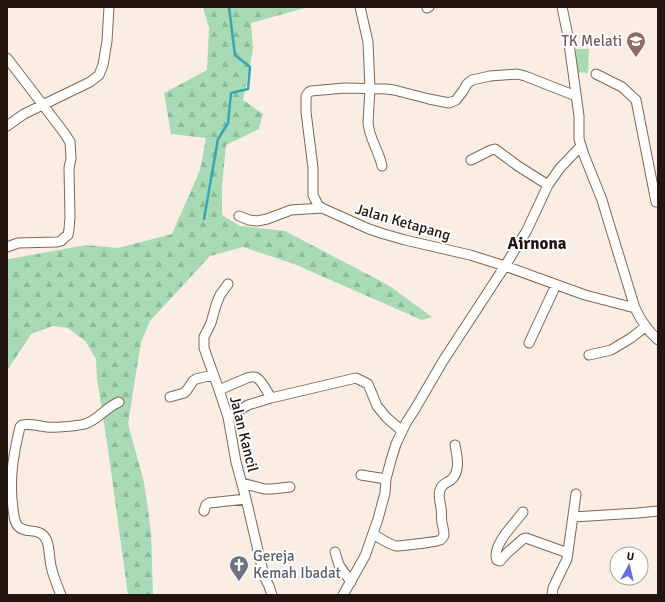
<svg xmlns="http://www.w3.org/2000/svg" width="665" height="602" font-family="Signika,sans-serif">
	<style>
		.forest { fill: url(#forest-firs) }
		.green { fill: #a7dab5 }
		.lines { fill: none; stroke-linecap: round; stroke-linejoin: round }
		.stream { stroke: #36a6b8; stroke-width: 2.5 }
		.minor-casing { stroke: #836751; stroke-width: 11 }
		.minor { stroke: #fff; stroke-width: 9 }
		.labels { text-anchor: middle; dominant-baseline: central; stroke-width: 4; stroke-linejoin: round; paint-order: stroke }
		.education-label { font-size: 15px; fill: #785e54; stroke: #fff; text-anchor: end }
		.street-label { font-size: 15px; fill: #21150d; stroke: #fff }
		.worship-label { font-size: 15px; fill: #5b616d; stroke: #fff; text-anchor: start }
		.quarter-label { font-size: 17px; font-weight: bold; fill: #21150d; stroke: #fff }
	</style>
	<defs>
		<pattern id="forest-firs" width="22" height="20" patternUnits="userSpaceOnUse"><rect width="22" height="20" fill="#a7dab5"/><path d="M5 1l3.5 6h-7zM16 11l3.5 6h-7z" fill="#8fba9a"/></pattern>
	</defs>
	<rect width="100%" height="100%" fill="#faede3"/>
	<path class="forest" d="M 203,7 L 308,7 L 251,23 L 253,50 L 243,100 L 263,114 L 259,129 L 226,145 L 222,187 L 222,215 L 240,226 L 285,231 L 388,285 L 432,317 L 422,320 L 294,264 L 243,247 L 210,256 L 150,321 L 141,342 L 128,424 L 144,482 L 151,532 L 153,595 L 128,595 L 108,449 L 97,379 L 96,359 L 86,342 L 68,328 L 53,326 L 31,334 L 7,371 L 7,260 L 9,259 L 86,245 L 118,248 L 172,234 L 200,170 L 206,138 L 171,134 L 164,93 L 207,70 L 209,28 Z"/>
	<path class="green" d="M 576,49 L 589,49 L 588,73 L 575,72 Z"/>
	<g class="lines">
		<path class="stream" d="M 204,219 L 218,139 L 228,123 L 231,93 L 248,89 L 250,67 L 235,55 L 229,7"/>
		<g class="minor-casing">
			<path id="minor" d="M 360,7 L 368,42 L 370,89 L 368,123 C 369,138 379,151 382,166
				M 562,7 L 568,36 L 579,116 L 579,139 L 584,155 L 602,200 L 608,220 L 635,308 C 641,321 648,331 658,340
				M 427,8 L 429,7
				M 7,58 L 43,105 L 65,134 L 70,142 L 71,159 L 69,168 L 70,218 L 69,229 L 68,235 L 65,237 L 61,241 L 57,242 L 18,243 L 7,247
				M 596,74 L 622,87 L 636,100 L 656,202
				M 576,96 L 525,76 L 517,74 L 490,76 L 472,80 L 467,84 L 463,91 L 456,100 L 449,103 L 429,99 L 394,90 L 386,89 L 345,88 L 311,91 L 309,92 L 306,96 L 306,112 L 313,168 L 313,195 L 318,205 L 322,208 L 369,229 L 384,234 L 405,240 L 470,255 L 505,266 L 585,295 L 635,308
				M 7,126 L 24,114 L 90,82 L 99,75 L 103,65 L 107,41 L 109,7
				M 471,160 L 491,150 L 495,149 L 518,166 L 548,185
				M 239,216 L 249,220 L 257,221 L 267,219 L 291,210 L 322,208
				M 228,284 L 220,295 L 216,305 L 211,323 L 204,337 L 204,348 L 219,390 L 228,417 L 236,462 L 246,499 L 264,576 L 269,586 L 272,595
				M 529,343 L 556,285
				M 589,355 L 611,350 L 631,338 L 645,327
				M 219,390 L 247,378 C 250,377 254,376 257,378 C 262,381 268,393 271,398
				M 170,397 L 184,393 L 187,390 L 193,381 L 196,379 L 213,375
				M 228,417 L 248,405 L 271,398 L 356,378 L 368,384 L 377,406 L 386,417 L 402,431
				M 361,475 L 386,479
				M 242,483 L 264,489 L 272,489 L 290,487
				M 204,511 L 206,505 L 209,503 L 246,499
				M 523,512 C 515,523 491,546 497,560 L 500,561 L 507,553 L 523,539 L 526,538 L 568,553
				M 573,517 L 638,513 L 658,511
				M 373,534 C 380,538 388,544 396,546 C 399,546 438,542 440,540 C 441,540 444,536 444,535 C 444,531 443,527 442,523 C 441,518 442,513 441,508 C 440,501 438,496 440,490 C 442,483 447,483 451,480 C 461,471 457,456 455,445
				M 335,552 L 339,565 L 351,582
				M 61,595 C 57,585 53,576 51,566 C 49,557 50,547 46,539 C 40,527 26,534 19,527 C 14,523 14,515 13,509 C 9,480 13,456 20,427 L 22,425 C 30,423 38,426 47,427 C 54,428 77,426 85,424 C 98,420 106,407 119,402
				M 343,595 L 365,556 L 378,519 L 385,493 L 386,479 L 391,460 L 396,444 L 406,423 L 415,409 L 443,361 L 505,266 L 527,230 L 548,185 L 560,168 L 581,146
				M 552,595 L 553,588 L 567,559 L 576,494"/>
		</g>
		<use href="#minor" class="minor"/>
	</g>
	<defs>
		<g id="school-pin" transform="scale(1)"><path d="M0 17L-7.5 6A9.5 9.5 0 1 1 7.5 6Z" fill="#8d6e63" stroke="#fff"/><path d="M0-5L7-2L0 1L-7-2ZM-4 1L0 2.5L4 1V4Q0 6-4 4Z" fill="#fff"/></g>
		<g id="church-pin" transform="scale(1)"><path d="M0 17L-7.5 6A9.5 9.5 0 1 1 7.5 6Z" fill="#6b7280" stroke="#fff"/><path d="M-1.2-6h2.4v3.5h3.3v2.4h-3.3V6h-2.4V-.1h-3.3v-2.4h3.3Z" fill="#fff"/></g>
	</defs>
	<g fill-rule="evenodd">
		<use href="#school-pin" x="636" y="41"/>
		<use href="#church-pin" x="239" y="565"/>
	</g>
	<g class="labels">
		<g class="education-label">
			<text x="622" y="41">TK Melati</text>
		</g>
		<g class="street-label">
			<text transform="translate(403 222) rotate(16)">Jalan Ketapang</text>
			<text transform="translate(244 434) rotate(76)">Jalan Kancil</text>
		</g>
		<g class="worship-label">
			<text x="253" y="556">Gereja<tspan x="253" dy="17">Kemah Ibadat</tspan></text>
		</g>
		<g class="quarter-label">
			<text x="537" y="243">Airnona</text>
		</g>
	</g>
	<rect width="665" height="602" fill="none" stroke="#21150d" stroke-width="16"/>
	<g transform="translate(629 566) rotate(8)"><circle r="19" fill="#ffffff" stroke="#a6a19e"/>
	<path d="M0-3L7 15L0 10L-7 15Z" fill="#646be4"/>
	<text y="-6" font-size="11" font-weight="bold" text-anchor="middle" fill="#21150d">U</text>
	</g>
</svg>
